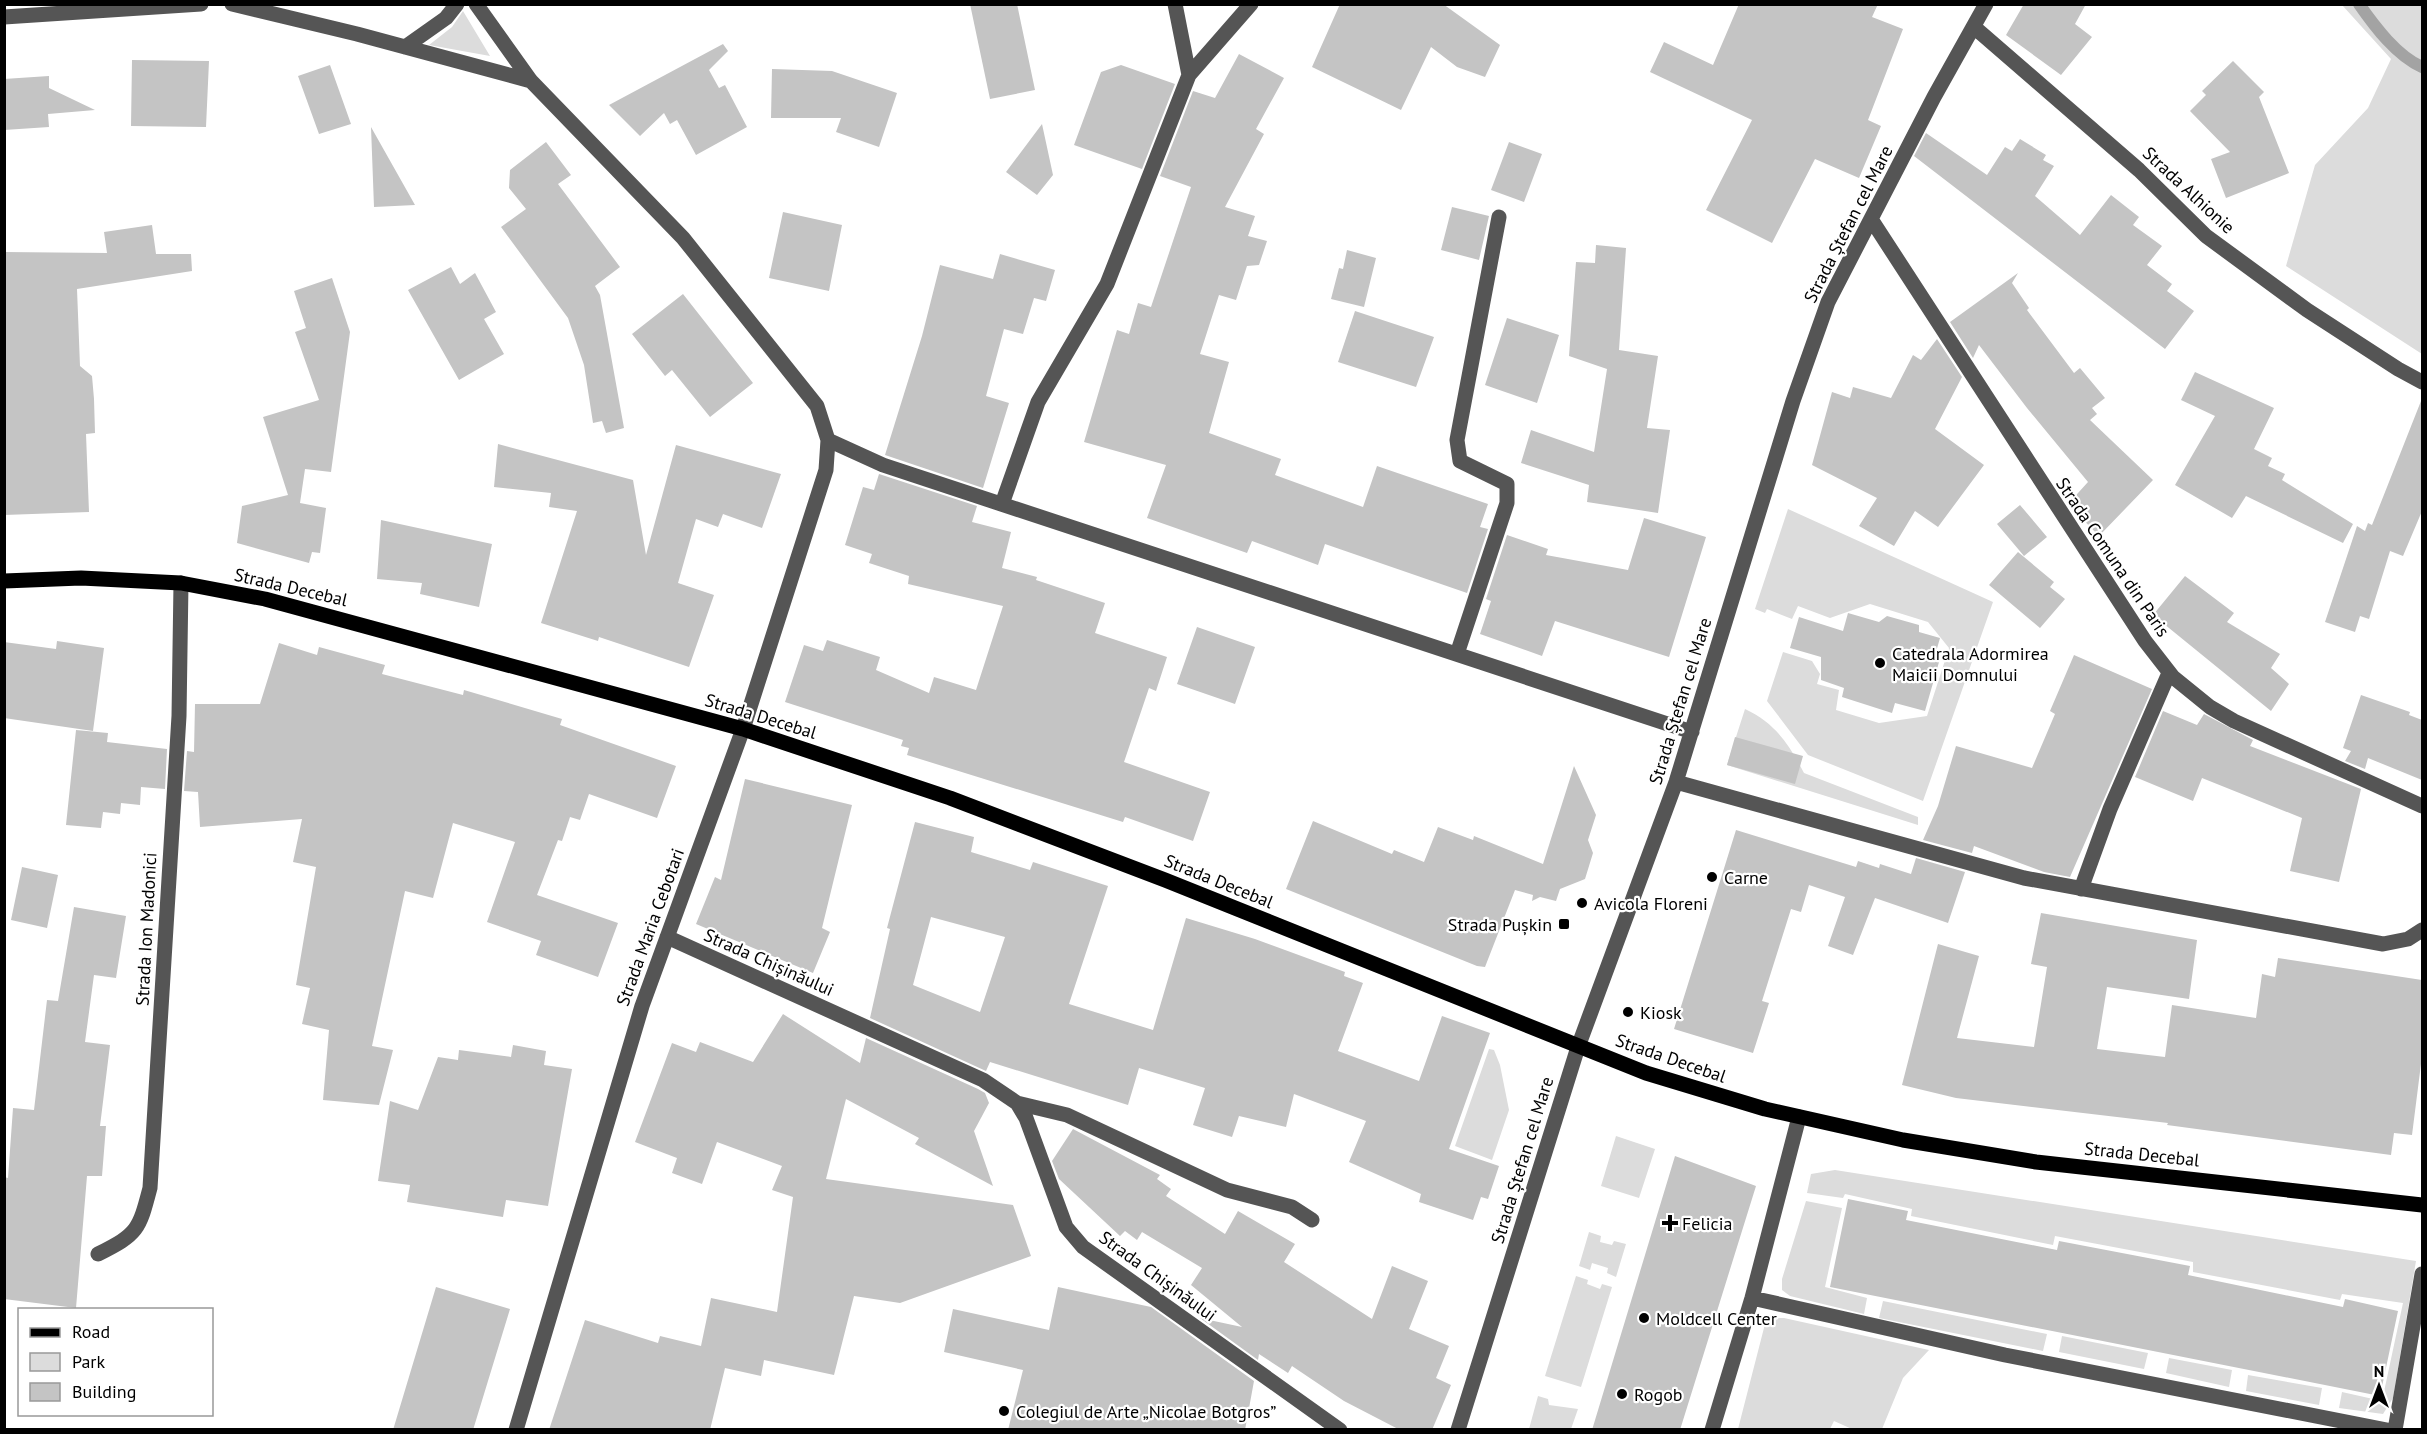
<svg xmlns="http://www.w3.org/2000/svg" width="2427" height="1434" font-family="'PT Sans',sans-serif">
	<style>
		.green { fill: #dcdcdc }
		.lines { fill: none; stroke-linecap: round; stroke-linejoin: round }
		.stream { stroke: #a3a3a3; stroke-width: 12 }
		.building { fill: #c4c4c4; fill-rule: evenodd }
		.minor { stroke: #555; stroke-width: 15 }
		.major { stroke: #000; stroke-width: 15 }
		.poi-dot { fill: #000; stroke: #fff; stroke-width: 2 }
		.labels { text-anchor: middle; dominant-baseline: central; stroke-width: 4.5; stroke-linejoin: round; paint-order: stroke }
		.street-label { font-size: 18px; fill: #000; stroke: #fff }
		.poi-label { font-size: 18px; fill: #000; stroke: #fff; text-anchor: start }
	</style>
	<rect width="100%" height="100%" fill="#fff"/>
	<path class="green" d="M 2342,5 L 2422,5 L 2422,354 L 2286,266 L 2315,165 L 2368,108 L 2391,59 Z
		M 463,11 L 490,56 L 429,45 L 452,27 Z
		M 1788,509 L 1993,602 L 1923,801 L 1808,755 L 1767,701 L 1783,652 L 1812,661 L 1820,674 L 1817,684 L 1839,690 L 1836,710 L 1879,723 L 1927,716 L 1949,648 L 1928,622 L 1870,604 L 1830,618 L 1798,606 L 1792,619 L 1767,609 L 1765,613 L 1755,609 Z
		M 1745,709 C 1775,723 1789,744 1804,773 L 1918,817 L 1918,825 L 1727,765 Z
		M 1489,1049 L 1494,1050 L 1500,1065 L 1509,1110 L 1492,1160 L 1455,1146 Z
		M 1616,1136 L 1655,1149 L 1639,1198 L 1601,1186 Z
		M 1835,1170 L 2416,1261 L 2393,1398 L 2383,1414 L 2339,1408 L 2342,1392 L 2382,1401 L 2403,1303 L 2342,1294 L 2340,1300 L 2193,1272 L 2193,1262 L 2055,1236 L 2053,1245 L 1911,1216 L 1912,1209 L 1845,1194 L 1843,1198 L 1807,1193 L 1811,1174 Z
		M 1806,1201 L 1842,1208 L 1825,1287 L 1867,1298 L 1864,1314 L 1790,1296 L 1782,1290 L 1782,1279 Z
		M 1589,1232 L 1601,1236 L 1600,1242 L 1612,1245 L 1614,1241 L 1626,1244 L 1616,1277 L 1607,1273 L 1608,1268 L 1592,1263 L 1590,1270 L 1579,1266 Z
		M 1576,1276 L 1588,1280 L 1587,1284 L 1600,1289 L 1602,1284 L 1612,1287 L 1581,1387 L 1545,1376 Z
		M 1883,1301 L 2047,1334 L 2043,1351 L 1879,1318 Z
		M 1774,1318 L 1784,1318 L 1929,1350 L 1903,1378 L 1882,1429 L 1852,1429 L 1834,1421 L 1830,1429 L 1738,1429 L 1765,1324 Z
		M 2062,1336 L 2148,1353 L 2144,1369 L 2059,1352 Z
		M 2169,1358 L 2232,1370 L 2229,1387 L 2166,1373 Z
		M 2248,1375 L 2322,1388 L 2319,1405 L 2246,1391 Z
		M 1538,1396 L 1548,1399 L 1549,1405 L 1578,1409 L 1571,1429 L 1529,1429 Z"/>
	<g class="lines">
		<path class="stream" d="M 2359,4 C 2375,27 2397,56 2422,67"/>
	</g>
	<path class="building" d="M 970,4 L 1017,4 L 1035,90 L 990,99 Z
		M 1340,4 L 1443,4 L 1500,45 L 1485,77 L 1457,67 L 1431,47 L 1401,110 L 1312,67 Z
		M 1739,4 L 1878,4 L 1872,17 L 1903,29 L 1868,120 L 1881,126 L 1859,178 L 1815,159 L 1772,243 L 1706,210 L 1752,120 L 1650,72 L 1664,42 L 1713,65 Z
		M 2024,4 L 2086,4 L 2075,24 L 2092,37 L 2061,75 L 2006,35 Z
		M 723,44 L 728,51 L 709,70 L 719,88 L 725,85 L 747,127 L 696,155 L 677,120 L 670,124 L 664,113 L 640,136 L 609,105 Z
		M 1239,54 L 1284,78 L 1256,129 L 1264,134 L 1225,207 L 1255,216 L 1248,236 L 1267,241 L 1259,265 L 1247,266 L 1236,300 L 1219,295 L 1200,354 L 1229,362 L 1209,433 L 1281,459 L 1275,475 L 1363,507 L 1377,466 L 1488,504 L 1480,527 L 1488,529 L 1467,593 L 1325,544 L 1318,565 L 1252,541 L 1247,553 L 1147,518 L 1166,465 L 1084,442 L 1117,330 L 1129,334 L 1138,303 L 1151,307 L 1191,187 L 1160,176 L 1193,91 L 1215,98 Z
		M 132,60 L 209,61 L 206,127 L 131,126 Z
		M 2233,61 L 2264,92 L 2259,97 L 2289,173 L 2226,198 L 2211,159 L 2230,152 L 2190,111 L 2206,95 L 2202,91 Z
		M 330,65 L 351,124 L 319,134 L 298,76 Z
		M 1121,65 L 1175,84 L 1142,169 L 1074,145 L 1101,72 Z
		M 772,69 L 832,71 L 897,93 L 879,147 L 836,132 L 841,118 L 771,118 Z
		M 49,76 L 49,88 L 95,110 L 48,114 L 49,127 L 4,130 L 4,79 Z
		M 1042,124 L 1053,175 L 1037,195 L 1006,172 Z
		M 371,127 L 415,205 L 374,207 Z
		M 1926,133 L 1987,175 L 2005,147 L 2012,151 L 2020,139 L 2046,155 L 2043,160 L 2054,166 L 2035,196 L 2080,235 L 2111,195 L 2139,217 L 2133,225 L 2162,246 L 2147,265 L 2172,284 L 2167,291 L 2194,311 L 2165,349 L 1914,156 Z
		M 546,142 L 571,175 L 558,184 L 620,267 L 595,286 L 600,295 L 624,428 L 606,433 L 602,421 L 593,423 L 584,365 L 568,318 L 501,227 L 526,209 L 509,188 L 510,170 Z
		M 1509,142 L 1542,154 L 1524,202 L 1491,190 Z
		M 1452,207 L 1489,216 L 1479,260 L 1441,250 Z
		M 783,212 L 842,225 L 829,291 L 769,278 Z
		M 152,225 L 156,254 L 191,254 L 192,271 L 77,289 L 80,366 L 92,376 L 94,399 L 95,433 L 86,434 L 89,512 L 4,515 L 4,252 L 107,253 L 104,232 Z
		M 1596,245 L 1626,248 L 1619,350 L 1658,356 L 1647,428 L 1670,430 L 1658,513 L 1587,502 L 1589,485 L 1521,463 L 1531,430 L 1594,452 L 1607,369 L 1569,356 L 1576,262 L 1595,263 Z
		M 1347,250 L 1376,258 L 1364,307 L 1331,299 L 1339,268 L 1343,269 Z
		M 1000,254 L 1055,270 L 1046,301 L 1034,298 L 1023,334 L 1004,329 L 986,396 L 1009,403 L 983,488 L 885,455 L 922,336 L 940,265 L 993,279 Z
		M 451,267 L 460,284 L 475,273 L 496,312 L 484,319 L 504,354 L 459,380 L 408,290 Z
		M 2018,273 L 2012,283 L 2029,308 L 2027,310 L 2074,373 L 2080,368 L 2105,398 L 2092,408 L 2097,414 L 2090,420 L 2153,480 L 2099,536 L 2068,504 L 2088,482 L 2027,408 L 1979,345 L 1973,358 L 1950,322 Z
		M 332,278 L 350,332 L 331,472 L 305,469 L 300,503 L 326,508 L 320,553 L 312,552 L 309,563 L 237,543 L 242,506 L 288,495 L 263,417 L 319,400 L 295,332 L 306,328 L 294,291 Z
		M 683,294 L 753,383 L 710,417 L 672,370 L 665,376 L 632,334 Z
		M 1355,311 L 1434,337 L 1416,387 L 1338,362 Z
		M 1507,318 L 1559,335 L 1537,403 L 1485,385 Z
		M 1937,339 L 1962,377 L 1935,429 L 1984,465 L 1938,527 L 1915,511 L 1894,546 L 1859,526 L 1877,498 L 1812,465 L 1832,392 L 1850,398 L 1853,387 L 1891,398 L 1913,355 L 1921,360 Z
		M 2195,372 L 2274,408 L 2254,449 L 2272,458 L 2268,466 L 2285,474 L 2282,480 L 2353,524 L 2343,543 L 2246,496 L 2232,518 L 2175,485 L 2215,416 L 2181,400 Z
		M 2421,401 L 2422,511 L 2403,556 L 2390,551 L 2369,619 L 2360,616 L 2355,632 L 2325,622 L 2357,526 L 2365,531 L 2368,523 L 2372,525 Z
		M 498,444 L 633,480 L 646,555 L 676,445 L 781,474 L 762,528 L 723,514 L 718,527 L 696,519 L 678,583 L 714,595 L 689,667 L 599,637 L 598,641 L 541,623 L 577,511 L 549,507 L 551,493 L 494,487 Z
		M 879,474 L 977,506 L 972,522 L 1011,532 L 1002,568 L 1037,577 L 1036,580 L 1105,603 L 1095,633 L 1167,657 L 1156,691 L 1149,688 L 1124,762 L 1210,792 L 1193,841 L 1125,817 L 1123,822 L 907,755 L 909,748 L 901,746 L 903,740 L 785,702 L 804,645 L 823,651 L 827,640 L 880,657 L 876,670 L 929,693 L 934,677 L 976,690 L 1003,606 L 908,584 L 909,576 L 869,563 L 872,554 L 845,545 L 863,487 L 874,490 Z
		M 2020,505 L 2047,537 L 2024,556 L 1997,524 Z
		M 1644,518 L 1706,537 L 1669,657 L 1555,621 L 1542,656 L 1480,634 L 1491,601 L 1486,599 L 1507,535 L 1548,549 L 1546,555 L 1628,570 Z
		M 381,520 L 492,544 L 479,607 L 420,594 L 422,583 L 377,579 Z
		M 2018,552 L 2054,582 L 2050,587 L 2065,599 L 2040,628 L 1989,585 Z
		M 2185,576 L 2234,613 L 2227,622 L 2280,654 L 2271,668 L 2289,684 L 2271,711 L 2153,615 Z
		M 1848,613 L 1879,622 L 1887,616 L 1919,625 L 1919,632 L 1940,638 L 1936,652 L 1941,655 L 1925,711 L 1895,703 L 1892,713 L 1842,697 L 1844,688 L 1821,680 L 1821,657 L 1790,648 L 1799,617 L 1843,631 Z
		M 1197,627 L 1255,647 L 1235,704 L 1177,684 Z
		M 57,641 L 104,648 L 93,731 L 4,718 L 4,642 L 56,649 Z
		M 279,643 L 317,655 L 319,647 L 385,665 L 382,674 L 463,695 L 464,690 L 562,719 L 560,725 L 676,766 L 657,818 L 589,794 L 580,820 L 570,817 L 562,841 L 558,840 L 537,895 L 618,923 L 598,977 L 536,955 L 541,941 L 487,922 L 515,842 L 453,823 L 433,898 L 405,891 L 372,1046 L 393,1050 L 379,1105 L 323,1100 L 329,1030 L 302,1024 L 310,988 L 296,985 L 316,867 L 293,862 L 302,819 L 200,827 L 198,792 L 184,791 L 187,751 L 194,752 L 195,704 L 260,704 Z
		M 2074,655 L 2152,689 L 2070,877 L 2044,872 L 1974,846 L 1972,853 L 1923,840 L 1938,806 L 1956,746 L 2032,768 L 2055,714 L 2050,711 Z
		M 2361,695 L 2410,712 L 2409,715 L 2422,720 L 2422,780 L 2368,758 L 2365,769 L 2345,761 L 2351,751 L 2343,748 Z
		M 2163,711 L 2197,725 L 2204,714 L 2253,740 L 2250,746 L 2361,789 L 2339,882 L 2290,871 L 2302,818 L 2202,778 L 2193,801 L 2135,777 Z
		M 76,730 L 108,733 L 107,742 L 167,749 L 165,789 L 141,787 L 140,805 L 121,803 L 120,814 L 103,812 L 101,828 L 66,825 Z
		M 1735,737 L 1803,756 L 1795,784 L 1727,765 Z
		M 1574,766 L 1596,815 L 1588,840 L 1593,853 L 1585,879 L 1560,889 L 1556,901 L 1540,897 L 1532,901 L 1533,895 L 1515,890 L 1485,967 L 1477,966 L 1286,889 L 1313,821 L 1392,854 L 1394,850 L 1424,862 L 1438,827 L 1473,840 L 1474,836 L 1543,864 Z
		M 745,779 L 852,805 L 822,928 L 830,932 L 813,973 L 696,924 L 715,877 L 721,880 Z
		M 915,822 L 974,837 L 971,852 L 1030,870 L 1033,862 L 1108,886 L 1069,1004 L 1153,1030 L 1186,918 L 1255,939 L 1345,972 L 1344,976 L 1363,983 L 1338,1051 L 1419,1081 L 1442,1016 L 1490,1033 L 1449,1149 L 1499,1166 L 1488,1199 L 1481,1197 L 1473,1220 L 1419,1202 L 1421,1194 L 1349,1162 L 1366,1121 L 1294,1094 L 1286,1127 L 1239,1116 L 1232,1137 L 1193,1125 L 1205,1088 L 1139,1068 L 1128,1105 L 990,1062 L 986,1071 L 870,1018 L 890,929 L 887,928 ZM 931,917 L 1005,937 L 980,1012 L 913,985 Z
		M 1736,830 L 1856,867 L 1858,861 L 1879,868 L 1880,864 L 1911,874 L 1916,858 L 1965,872 L 1948,923 L 1875,898 L 1853,955 L 1828,946 L 1845,897 L 1809,885 L 1801,912 L 1791,909 L 1762,1001 L 1769,1003 L 1753,1053 L 1674,1029 Z
		M 22,867 L 58,875 L 47,928 L 11,920 Z
		M 74,907 L 126,916 L 116,978 L 94,975 L 85,1042 L 110,1045 L 100,1126 L 106,1126 L 102,1176 L 87,1176 L 76,1308 L 4,1299 L 4,1177 L 8,1178 L 13,1108 L 34,1110 L 47,1000 L 58,1001 Z
		M 2041,913 L 2197,940 L 2189,999 L 2107,987 L 2097,1049 L 2165,1057 L 2172,1005 L 2256,1018 L 2262,974 L 2275,977 L 2278,958 L 2422,980 L 2422,1056 L 2412,1135 L 2394,1133 L 2391,1155 L 2167,1125 L 2168,1123 L 1956,1098 L 1902,1085 L 1938,944 L 1979,956 L 1957,1038 L 2034,1047 L 2047,967 L 2031,964 Z
		M 783,1014 L 860,1063 L 866,1038 L 978,1089 L 985,1093 L 989,1103 L 974,1131 L 993,1186 L 915,1144 L 919,1138 L 846,1099 L 826,1179 L 1013,1205 L 1031,1256 L 900,1303 L 854,1296 L 834,1375 L 764,1360 L 761,1376 L 725,1368 L 710,1430 L 549,1430 L 585,1320 L 658,1343 L 660,1336 L 701,1346 L 711,1298 L 777,1312 L 793,1197 L 772,1190 L 782,1166 L 717,1142 L 702,1184 L 672,1173 L 677,1158 L 635,1142 L 672,1043 L 696,1052 L 700,1042 L 753,1062 Z
		M 513,1045 L 546,1051 L 544,1065 L 572,1069 L 548,1206 L 506,1200 L 503,1217 L 407,1202 L 410,1185 L 378,1181 L 390,1101 L 418,1110 L 438,1057 L 458,1060 L 459,1050 L 511,1057 Z
		M 1073,1129 L 1160,1175 L 1157,1179 L 1171,1189 L 1166,1196 L 1225,1234 L 1238,1211 L 1295,1244 L 1284,1262 L 1372,1319 L 1392,1266 L 1428,1281 L 1409,1329 L 1449,1346 L 1436,1378 L 1451,1385 L 1432,1430 L 1400,1430 L 1344,1401 L 1292,1366 L 1288,1373 L 1259,1354 L 1258,1360 L 1200,1318 L 1242,1327 L 1191,1285 L 1202,1268 L 1142,1232 L 1137,1240 L 1125,1231 L 1120,1236 L 1059,1179 L 1052,1161 Z
		M 1675,1156 L 1756,1186 L 1680,1430 L 1592,1430 Z
		M 1848,1199 L 1908,1211 L 1906,1220 L 2057,1250 L 2059,1241 L 2190,1266 L 2188,1275 L 2343,1307 L 2345,1299 L 2398,1311 L 2380,1396 L 1830,1287 Z
		M 436,1287 L 510,1309 L 473,1430 L 393,1430 Z
		M 1058,1287 L 1151,1307 L 1254,1381 L 1245,1430 L 1008,1430 L 1023,1370 L 944,1352 L 953,1309 L 1049,1330 Z"/>
	<g class="lines">
		<path class="minor" d="M 232,4 L 357,34 L 531,81
			M 476,4 L 531,81 L 683,238 L 817,406 L 828,440 L 826,470 L 743,729 L 642,1006 L 516,1430
			M 1175,4 L 1189,75
			M 4,17 L 201,4
			M 1974,27 L 2139,170 L 2206,236 L 2307,310 L 2398,369 L 2422,382
			M 405,47 L 446,18 L 457,4
			M 1871,219 L 2145,641 L 2173,677 L 2210,707 L 2234,721 L 2422,806
			M 828,440 L 883,465 L 1692,732
			M 1002,504 L 1038,402 L 1107,284 L 1189,75 L 1251,4
			M 1457,654 L 1507,503 L 1507,484 L 1460,461 L 1457,440 L 1499,217
			M 1676,782 L 2024,878 L 2383,944 L 2408,939 L 2422,930
			M 2081,889 L 2110,809 L 2169,673
			M 667,937 L 983,1080 L 1017,1103 L 1026,1118 L 1066,1227 L 1083,1247 L 1340,1430
			M 1017,1103 L 1067,1115 L 1227,1190 L 1292,1207 L 1312,1220
			M 98,1254 C 138,1234 139,1230 150,1188 L 179,716 L 181,583
			M 1752,1298 L 2005,1355 L 2387,1430
			M 1458,1430 L 1578,1047 L 1676,782 L 1793,401 L 1828,302 L 1934,97 L 1986,4
			M 1712,1430 L 1752,1298 L 1799,1117
			M 2395,1430 L 2422,1274"/>
		<path class="major" d="M 4,581 L 81,578 L 181,583 L 265,599 L 743,729 L 950,798 L 1165,880 L 1646,1073 L 1765,1109 L 1903,1140 L 2036,1162 L 2422,1205"/>
	</g>
	<g class="poi-dot">
		<circle cx="1880" cy="663" r="6"/>
		<circle cx="1712" cy="877" r="6"/>
		<circle cx="1582" cy="903" r="6"/>
		<rect x="1558" y="918" width="12" height="12" rx="3"/>
		<circle cx="1628" cy="1012" r="6"/>
		<path d="M1667 1214h6v6h6v6h-6v6h-6v-6h-6v-6h6z"/>
		<circle cx="1644" cy="1318" r="6"/>
		<circle cx="1622" cy="1394" r="6"/>
		<circle cx="1004" cy="1411" r="6"/>
	</g>
	<g class="labels">
		<g class="street-label">
			<text transform="translate(2189 190) rotate(43)">Strada Alhionie</text>
			<text transform="translate(1848 224) rotate(-63)">Strada Ștefan cel Mare</text>
			<text transform="translate(2113 557) rotate(56)">Strada Comuna din Paris</text>
			<text transform="translate(291 587) rotate(13)">Strada Decebal</text>
			<text transform="translate(1680 701) rotate(-73)">Strada Ștefan cel Mare</text>
			<text transform="translate(761 716) rotate(17)">Strada Decebal</text>
			<text transform="translate(1219 881) rotate(22)">Strada Decebal</text>
			<text transform="translate(650 927) rotate(-70)">Strada Maria Cebotari</text>
			<text transform="translate(146 929) rotate(-87)">Strada Ion Madonici</text>
			<text transform="translate(769 962) rotate(24)">Strada Chișinăului</text>
			<text transform="translate(1671 1058) rotate(19)">Strada Decebal</text>
			<text transform="translate(2142 1154) rotate(6)">Strada Decebal</text>
			<text transform="translate(1522 1160) rotate(-73)">Strada Ștefan cel Mare</text>
			<text transform="translate(1158 1276) rotate(36)">Strada Chișinăului</text>
		</g>
		<g class="poi-label">
			<text x="1892" y="653">Catedrala Adormirea<tspan x="1892" dy="21">Maicii Domnului</tspan></text>
			<text x="1724" y="877">Carne</text>
			<text x="1594" y="903">Avicola Floreni</text>
			<text x="1552" y="924" text-anchor="end">Strada Pușkin</text>
			<text x="1640" y="1012">Kiosk</text>
			<text x="1682" y="1223">Felicia</text>
			<text x="1656" y="1318">Moldcell Center</text>
			<text x="1634" y="1394">Rogob</text>
			<text x="1016" y="1411">Colegiul de Arte „Nicolae Botgros”</text>
		</g>
	</g>
	<rect width="2427" height="1434" fill="none" stroke="#000000" stroke-width="12"/>
	<rect x="18" y="1308" width="195" height="108" fill="#ffffff" stroke="#999999" stroke-width="1.5"/>
	<rect x="30" y="1328" width="30" height="9" fill="#000000" stroke="#999999" stroke-width="1.5"/>
	<text x="72" y="1338" font-size="18" fill="#000000">Road</text>
	<rect x="30" y="1353" width="30" height="18" fill="#dcdcdc" stroke="#999999" stroke-width="1.5"/>
	<text x="72" y="1368" font-size="18" fill="#000000">Park</text>
	<rect x="30" y="1383" width="30" height="18" fill="#c4c4c4" stroke="#999999" stroke-width="1.5"/>
	<text x="72" y="1398" font-size="18" fill="#000000">Building</text>
	<g transform="translate(2379 1386)" stroke="#ffffff" stroke-width="4.5" paint-order="stroke">
	<path d="M0-4.5L10 22L0 15L-10 22Z" fill="#000000"/>
	<text y="-9" font-size="16" font-weight="bold" text-anchor="middle" fill="#000000">N</text>
	</g>
</svg>
